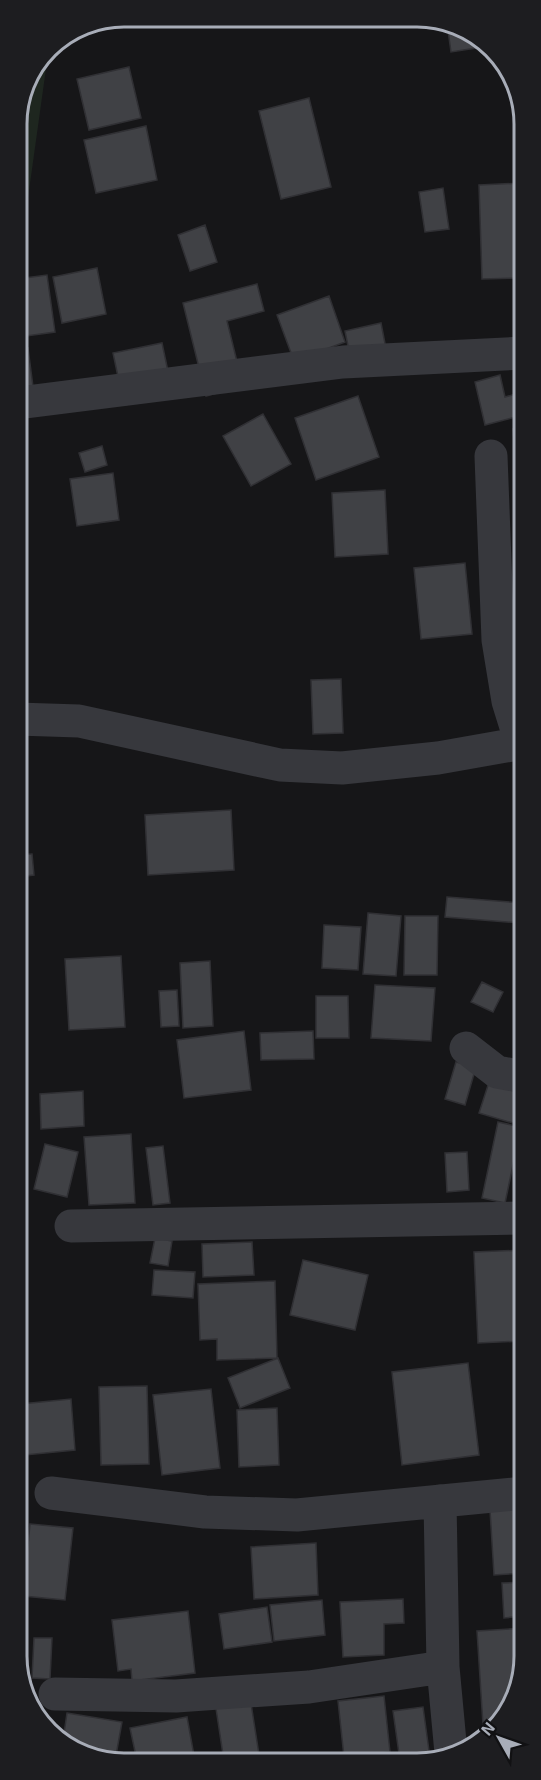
<svg xmlns="http://www.w3.org/2000/svg" width="541" height="1780" font-family="'Exo 2',sans-serif">
	<style>
		.green { fill: #1e261f }
		.building { fill: #404145; stroke: #303034; stroke-width: 1.5 }
		.lines { fill: none; stroke-linecap: round; stroke-linejoin: round }
		.minor { stroke: #37383d; stroke-width: 33 }
		.rim { fill: none; stroke: #a8adb8; stroke-width: 3 }
	</style>
	<rect width="100%" height="100%" fill="#161618"/>
	<path class="green" d="M 49,47 L 17,277 L 17,118 Z"/>
	<path class="building" d="M 447,23 L 489,46 L 451,52 Z
		M 129,67 L 141,118 L 89,130 L 77,79 Z
		M 309,98 L 331,187 L 281,199 L 259,111 Z
		M 146,126 L 157,180 L 96,193 L 84,140 Z
		M 523,183 L 523,278 L 482,279 L 479,185 Z
		M 443,188 L 449,229 L 425,232 L 419,192 Z
		M 205,225 L 217,262 L 190,271 L 178,235 Z
		M 97,268 L 106,314 L 62,323 L 53,277 Z
		M 47,275 L 55,332 L 19,337 L 17,319 L 17,279 Z
		M 257,284 L 264,311 L 227,321 L 243,386 L 206,396 L 183,303 Z
		M 329,296 L 345,342 L 294,361 L 277,315 Z
		M 381,323 L 388,359 L 352,366 L 345,331 Z
		M 162,343 L 173,395 L 124,405 L 113,353 Z
		M 28,348 L 35,402 L 17,404 L 17,350 Z
		M 500,375 L 505,397 L 523,392 L 523,415 L 485,425 L 475,382 Z
		M 358,396 L 379,457 L 316,480 L 295,418 Z
		M 263,414 L 291,464 L 251,486 L 223,436 Z
		M 523,428 L 523,504 L 519,504 L 513,429 Z
		M 102,446 L 107,465 L 85,472 L 79,453 Z
		M 113,473 L 119,520 L 77,526 L 70,479 Z
		M 385,490 L 388,554 L 335,557 L 332,493 Z
		M 465,563 L 472,634 L 421,639 L 414,568 Z
		M 341,679 L 343,733 L 313,734 L 311,680 Z
		M 231,810 L 234,870 L 148,875 L 145,815 Z
		M 32,854 L 34,875 L 18,877 L 18,855 Z
		M 447,897 L 522,903 L 520,923 L 445,917 Z
		M 368,913 L 401,916 L 396,976 L 363,974 Z
		M 405,916 L 438,916 L 437,975 L 404,975 Z
		M 324,925 L 361,927 L 358,970 L 322,968 Z
		M 121,956 L 125,1027 L 69,1030 L 65,959 Z
		M 210,961 L 213,1026 L 183,1028 L 180,963 Z
		M 482,982 L 503,992 L 493,1012 L 471,1002 Z
		M 375,985 L 435,988 L 431,1041 L 371,1038 Z
		M 177,990 L 179,1026 L 161,1027 L 159,991 Z
		M 316,996 L 348,996 L 349,1038 L 316,1038 Z
		M 244,1031 L 251,1090 L 184,1098 L 177,1040 Z
		M 313,1031 L 314,1059 L 261,1060 L 260,1033 Z
		M 456,1062 L 476,1067 L 465,1105 L 445,1099 Z
		M 492,1073 L 524,1083 L 523,1126 L 479,1113 Z
		M 83,1091 L 84,1126 L 41,1129 L 40,1094 Z
		M 498,1122 L 521,1127 L 505,1203 L 482,1198 Z
		M 131,1134 L 135,1203 L 89,1205 L 84,1137 Z
		M 45,1144 L 78,1152 L 67,1197 L 34,1189 Z
		M 163,1146 L 170,1203 L 153,1205 L 146,1148 Z
		M 467,1152 L 469,1190 L 447,1192 L 445,1153 Z
		M 155,1238 L 172,1241 L 168,1266 L 150,1263 Z
		M 252,1242 L 254,1275 L 203,1277 L 202,1244 Z
		M 524,1250 L 524,1341 L 478,1343 L 474,1252 Z
		M 303,1260 L 368,1275 L 355,1330 L 290,1315 Z
		M 154,1270 L 195,1272 L 193,1298 L 152,1295 Z
		M 275,1281 L 277,1358 L 217,1360 L 217,1339 L 200,1340 L 198,1284 Z
		M 278,1358 L 290,1388 L 240,1408 L 228,1378 Z
		M 468,1363 L 479,1455 L 402,1465 L 392,1372 Z
		M 147,1386 L 149,1464 L 101,1465 L 99,1387 Z
		M 211,1389 L 220,1468 L 162,1475 L 153,1395 Z
		M 71,1399 L 75,1450 L 25,1455 L 21,1404 Z
		M 277,1408 L 279,1465 L 239,1467 L 237,1410 Z
		M 524,1508 L 524,1573 L 494,1575 L 490,1510 Z
		M 30,1524 L 73,1528 L 65,1600 L 23,1596 Z
		M 316,1543 L 318,1595 L 254,1599 L 251,1547 Z
		M 524,1582 L 524,1616 L 504,1618 L 502,1583 Z
		M 403,1599 L 404,1623 L 384,1624 L 384,1655 L 343,1657 L 340,1602 Z
		M 322,1600 L 325,1635 L 274,1641 L 270,1605 Z
		M 267,1607 L 272,1642 L 224,1649 L 219,1614 Z
		M 188,1611 L 195,1673 L 132,1681 L 131,1669 L 118,1671 L 112,1620 Z
		M 524,1628 L 524,1662 L 499,1724 L 483,1725 L 477,1631 Z
		M 34,1638 L 52,1638 L 50,1679 L 32,1678 Z
		M 384,1696 L 390,1752 L 344,1757 L 338,1701 Z
		M 250,1697 L 260,1761 L 224,1761 L 215,1702 Z
		M 423,1707 L 430,1758 L 400,1761 L 393,1711 Z
		M 67,1713 L 122,1722 L 115,1761 L 103,1761 L 63,1740 Z
		M 187,1717 L 195,1761 L 137,1761 L 130,1728 Z"/>
	<g class="lines">
		<path class="minor" d="M 26,402 L 343,362 L 523,353
			M 491,456 L 498,640 L 508,701 L 521,743
			M 17,719 L 79,721 L 280,765 L 342,768 L 438,758 L 523,743
			M 466,1048 L 497,1072 L 524,1077
			M 71,1226 L 524,1218
			M 51,1493 L 205,1512 L 297,1515 L 524,1493
			M 440,1501 L 443,1667 L 451,1753
			M 55,1694 L 176,1696 L 309,1687 L 443,1667"/>
	</g>
	<path d="M0 0H541V1780H0ZM124 27H417A97 97 0 0 1 514 124V1656A97 97 0 0 1 417 1753H124A97 97 0 0 1 27 1656V124A97 97 0 0 1 124 27Z" fill="#1d1d20" fill-rule="evenodd"/>
	<path class="rim" d="M124 27H417A97 97 0 0 1 514 124V1656A97 97 0 0 1 417 1753H124A97 97 0 0 1 27 1656V124A97 97 0 0 1 124 27Z"/>
	<g transform="translate(499 1738) rotate(310)" stroke="#111113" stroke-width="4.5" paint-order="stroke">
	<path d="M0-4.5L10 22L0 15L-10 22Z" fill="#a8adb8"/>
	<text y="-9" font-size="16" font-weight="bold" text-anchor="middle" fill="#a8adb8">N</text>
	</g>
</svg>
